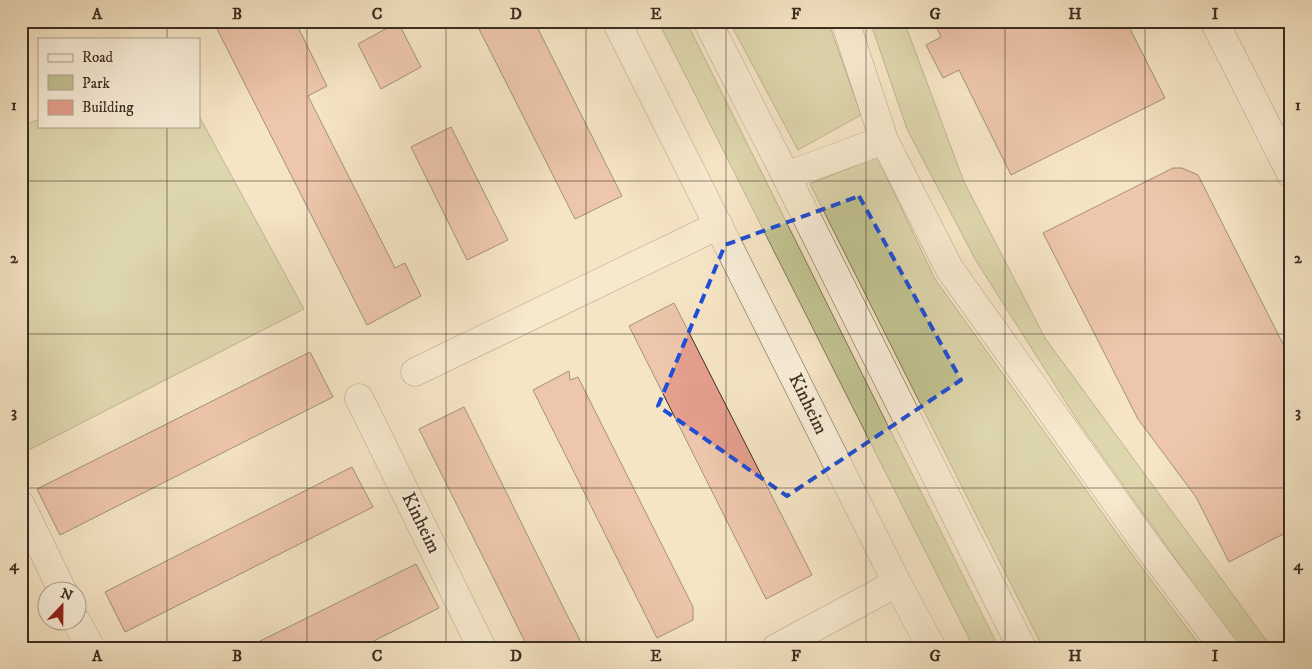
<svg xmlns="http://www.w3.org/2000/svg" width="1312" height="669" font-family="'IM FELL DW Pica',serif">
	<style>
		.green { fill: #c2c391; stroke: #7e785a }
		.building { fill: #e59f8d; stroke: #3b2e22 }
		.lines { fill: none; stroke-linecap: round; stroke-linejoin: round }
		.minor-casing { stroke: #6a5c4b; stroke-width: 29 }
		.minor { stroke: #f9eed9; stroke-width: 28 }
		.marked { fill: none; stroke: #1d4ed8; stroke-width: 4; stroke-dasharray: 10 6; stroke-linejoin: round }
		.grid { fill: none; stroke: #3b2e22; stroke-width: 1; stroke-opacity: 0.55 }
		.labels { text-anchor: middle; dominant-baseline: central; stroke-width: 4.5; stroke-linejoin: round; paint-order: stroke }
		.street-label { font-size: 19px; fill: #3b2e22; stroke: #f9eed9 }
		.neatline { fill: none; stroke: #3b2e22; stroke-width: 2 }
		.grid-label { font-size: 16px; text-anchor: middle; font-weight: bold; fill: #3b2e22 }
	</style>
	<rect width="100%" height="100%" fill="#f6e5c5"/>
	<filter id="stains"><feTurbulence type="fractalNoise" baseFrequency=".004" numOctaves="4"/><feColorMatrix values="0 0 0 0 .2 0 0 0 0 .09 0 0 0 0 .02 0 0 0 .5 -.17"/></filter>
	<radialGradient id="worn" r=".72"><stop offset=".6" stop-color="#630" stop-opacity="0"/><stop offset="1" stop-color="#630" stop-opacity=".3"/></radialGradient>
	<path class="green" d="M 658,21 L 686,21 L 999,648 L 974,648 Z
		M 729,21 L 828,21 L 861,115 L 798,150 Z
		M 870,21 L 904,21 L 964,182 L 1045,338 L 1272,648 L 1239,648 L 1079,423 L 975,259 L 907,129 Z
		M 199,116 L 304,309 L 21,454 L 21,127 L 39,119 L 39,126 L 199,126 Z
		M 877,157 L 935,279 L 1134,557 L 1202,648 L 1043,648 L 810,184 Z"/>
	<path class="building" d="M 213,21 L 295,21 L 327,86 L 308,96 L 395,268 L 405,263 L 421,296 L 367,325 Z
		M 475,21 L 534,21 L 622,196 L 575,219 Z
		M 934,21 L 1126,21 L 1165,98 L 1011,175 L 959,70 L 943,78 L 926,45 L 941,37 Z
		M 398,22 L 421,67 L 381,89 L 358,44 Z
		M 451,127 L 508,240 L 467,260 L 411,147 Z
		M 1173,168 L 1182,168 L 1198,175 L 1291,360 L 1291,530 L 1229,562 L 1196,497 L 1138,419 L 1043,233 Z
		M 674,303 L 812,575 L 766,599 L 629,326 Z
		M 310,352 L 333,397 L 60,535 L 37,489 Z
		M 569,371 L 570,380 L 578,377 L 693,607 L 693,620 L 657,638 L 533,390 Z
		M 464,407 L 566,613 L 584,648 L 528,648 L 488,567 L 419,429 Z
		M 352,467 L 373,507 L 125,632 L 105,592 Z
		M 416,564 L 439,608 L 360,648 L 246,648 Z"/>
	<g class="lines">
		<g class="minor-casing">
			<path id="minor" d="M 616,21 L 897,583 L 932,648
				M 707,21 L 786,176
				M 845,21 L 884,140
				M 1214,21 L 1291,174
				M 415,372 L 719,225
				M 359,398 L 482,648
				M 21,505 L 63,592
				M 77,622 L 91,648
				M 776,648 L 897,583
				M 1022,648 L 786,176 L 884,140 L 949,268 L 1148,547 L 1224,648"/>
		</g>
		<use href="#minor" class="minor"/>
	</g>
	<path d="M0 0H1312V669H0ZM 859,196 L 961,380 L 787,496 L 658,406 L 725,245 Z" fill="#f6e5c5" fill-opacity=".55" fill-rule="evenodd"/>
	<path class="marked" d="M 859,196 L 961,380 L 787,496 L 658,406 L 725,245 Z"/>
	<path class="grid" d="M 167,21 L 167,39M 307,21 L 307,648M 446,21 L 446,648M 586,21 L 586,648M 726,21 L 726,648M 866,21 L 866,648M 1005,21 L 1005,648M 1145,21 L 1145,648M 167,126 L 167,648M 21,181 L 1291,181M 21,334 L 1291,334M 21,488 L 1291,488"/>
	<g class="labels">
		<g class="street-label">
			<text transform="translate(808 404) rotate(64)">Kinheim</text>
			<text transform="translate(421 523) rotate(64)">Kinheim</text>
		</g>
	</g>
	<rect width="1312" height="669" fill="none" stroke="#f6e5c5" stroke-width="55"/>
	<rect x="38" y="38" width="162" height="90" fill="#f9eed9" stroke="#ada190"/>
	<rect x="48" y="54" width="25" height="8" fill="#f9eed9" stroke="#ada190"/>
	<text x="82" y="62" font-size="15" fill="#3b2e22">Road</text>
	<rect x="48" y="75" width="25" height="15" fill="#c2c391" stroke="#ada190"/>
	<text x="82" y="88" font-size="15" fill="#3b2e22">Park</text>
	<rect x="48" y="100" width="25" height="15" fill="#e59f8d" stroke="#ada190"/>
	<text x="82" y="112" font-size="15" fill="#3b2e22">Building</text>
	<g transform="translate(62 606) rotate(22)"><circle r="24" fill="#f9eed9" stroke="#ada190"/>
	<path d="M0-4L9 19L0 12L-9 19Z" fill="#8f2418"/>
	<text y="-8" font-size="14" font-weight="bold" text-anchor="middle" fill="#3b2e22">N</text>
	</g>
	<rect x="28" y="28" width="1256" height="614" class="neatline"/>
	<g class="grid-label">
		<text x="97" y="19">A</text>
		<text x="237" y="19">B</text>
		<text x="377" y="19">C</text>
		<text x="516" y="19">D</text>
		<text x="656" y="19">E</text>
		<text x="796" y="19">F</text>
		<text x="935" y="19">G</text>
		<text x="1075" y="19">H</text>
		<text x="1215" y="19">I</text>
		<text x="14" y="110">1</text>
		<text x="1298" y="110">1</text>
		<text x="14" y="263">2</text>
		<text x="1298" y="263">2</text>
		<text x="14" y="417">3</text>
		<text x="1298" y="417">3</text>
		<text x="14" y="570">4</text>
		<text x="1298" y="570">4</text>
		<text x="97" y="661">A</text>
		<text x="237" y="661">B</text>
		<text x="377" y="661">C</text>
		<text x="516" y="661">D</text>
		<text x="656" y="661">E</text>
		<text x="796" y="661">F</text>
		<text x="935" y="661">G</text>
		<text x="1075" y="661">H</text>
		<text x="1215" y="661">I</text>
	</g>
	<rect width="100%" height="100%" filter="url(#stains)"/>
	<rect width="100%" height="100%" fill="url(#worn)"/>
</svg>
